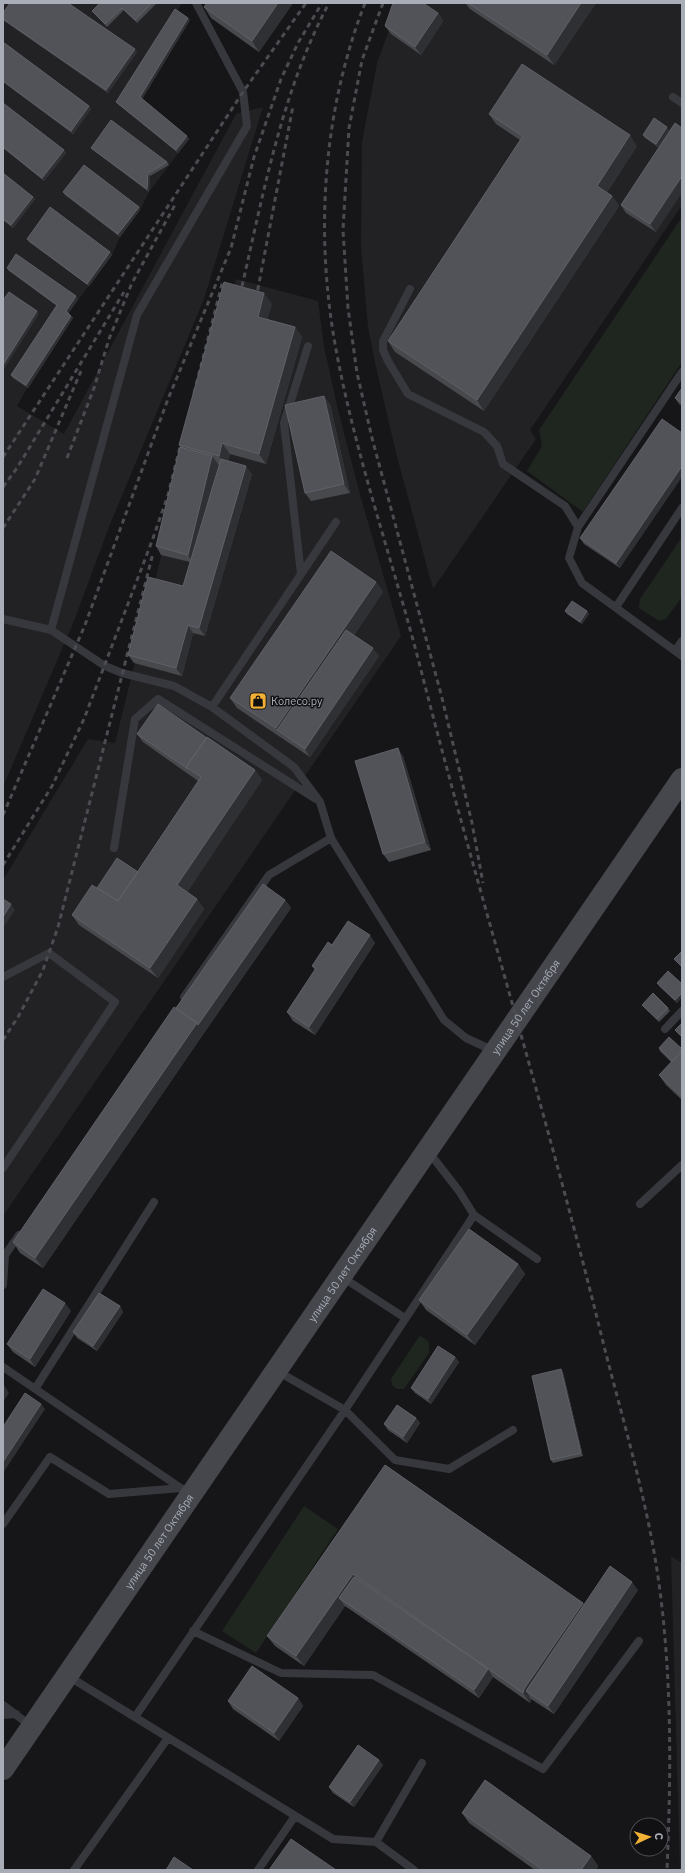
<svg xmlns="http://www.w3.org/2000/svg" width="685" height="1873" font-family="'IBM Plex Sans',sans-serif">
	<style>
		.built { fill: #222225 }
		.green { fill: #1e261f }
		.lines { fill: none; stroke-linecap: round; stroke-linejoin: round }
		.service { stroke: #37383d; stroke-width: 8 }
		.secondary { stroke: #45474d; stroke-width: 22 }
		.rail { stroke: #4a4c52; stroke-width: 3; stroke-dasharray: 5 4; stroke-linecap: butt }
		.wall { fill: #47494d; fill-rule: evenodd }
		.shaded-wall { fill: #2f3033 }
		.building { fill: #525359; stroke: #5f6168 }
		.labels { text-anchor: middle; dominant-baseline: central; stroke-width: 3; stroke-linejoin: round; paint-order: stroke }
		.poi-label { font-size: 11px; fill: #a8adb8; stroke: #111113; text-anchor: start }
		.street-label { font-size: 11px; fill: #a8adb8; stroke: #111113 }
	</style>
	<rect width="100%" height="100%" fill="#161618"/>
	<path class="built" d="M 3,3 L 182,3 L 177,12 L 190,20 L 142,99 L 189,139 L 149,192 L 140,210 L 120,237 L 112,255 L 68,314 L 17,406 L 64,434 L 236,114 L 263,107 L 204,299 L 109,527 L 74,621 L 3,787 Z
		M 399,3 L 682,3 L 682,205 L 530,430 L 536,439 L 433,589 L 396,453 L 376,367 L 368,327 L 361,247 L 362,142 L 377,63 Z
		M 236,279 L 318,301 L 324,346 L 338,410 L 361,498 L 401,636 L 3,1216 L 3,880 L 88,739 L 115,743 L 186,455 Z
		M 671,1556 L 682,1563 L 682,1870 L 680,1870 Z"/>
	<path class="green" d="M 682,217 L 682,362 L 583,512 L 527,471 L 542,446 L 539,430 Z
		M 682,537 L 682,597 L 666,619 L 659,621 L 639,608 L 640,599 Z
		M 420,1335 L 429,1342 L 429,1353 L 404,1389 L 397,1389 L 392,1385 L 391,1379 Z
		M 304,1506 L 338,1529 L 256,1653 L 222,1631 Z"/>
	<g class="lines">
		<path class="service" d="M 196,3 L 243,92 L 247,126 L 137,315 L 51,630 L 105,666 L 122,673 L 174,686 L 212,707 L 294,767 L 320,802 L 331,838 L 444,1020 L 466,1038 L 494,1051
			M 673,97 L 682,103
			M 410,289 L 383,341 L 383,350 L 388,361 L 408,394 L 484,432 L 497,446 L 503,464 L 565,506 L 578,527
			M 682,372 L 578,527 L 569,558 L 582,583 L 682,656
			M 301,574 L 284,423 L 308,346
			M 616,607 L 682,508
			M 3,619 L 51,630
			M 675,651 L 682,641
			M 212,707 L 336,522
			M 114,848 L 135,719 L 158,699 L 316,799
			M 3,977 L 49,953 L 115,1002 L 3,1168
			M 184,997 L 269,875 L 331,838
			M 665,1029 L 682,1011
			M 640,1204 L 682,1165
			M 474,1215 L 537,1259
			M 342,1277 L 405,1318
			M 3,1285 L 5,1255 L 19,1235
			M 3,1367 L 191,1495
			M 277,1371 L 345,1410 L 395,1460 L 449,1469 L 513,1430
			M 35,1389 L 154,1202
			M 3,1524 L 50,1457 L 109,1494 L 181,1488
			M 193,1631 L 281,1673 L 373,1675 L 543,1769 L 639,1641
			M 68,1676 L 333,1839 L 376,1842 L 422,1763
			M 3,1705 L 31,1726
			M 3,1715 L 16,1714
			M 135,1717 L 345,1410 L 474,1215 L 459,1191 L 428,1151
			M 376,1842 L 414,1870
			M 74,1870 L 168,1738
			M 258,1870 L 295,1816"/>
		<path class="secondary" id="s1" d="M 3,1769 L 682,779"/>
		<path class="rail" d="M 365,3 C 323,111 315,231 335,344 C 355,455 393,561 421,670 C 478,893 547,1114 602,1338 C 623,1422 649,1505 660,1591 C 672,1684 671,1777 667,1870
			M 383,3 L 362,60 L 349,128 L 343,230 L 348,308 L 357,373 L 372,438 L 441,694 L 472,823 L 483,883
			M 240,295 C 263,196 281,93 329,3
			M 256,299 L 293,106
			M 194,393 L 223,280
			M 3,457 L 243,92 L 306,3
			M 67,458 L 94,388 L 109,339 L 132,283 L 176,203
			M 3,487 L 17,468 L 124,292
			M 3,528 L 35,479 L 81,371
			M 3,815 L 85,625 L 168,399 L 231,248 L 254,157 L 281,79 L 298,43 L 322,3
			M 3,865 L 52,786 L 84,719 L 152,541 L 168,495 L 183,435
			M 3,1040 L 18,1017 L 43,970 L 58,927 L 153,553"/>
	</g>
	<path class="wall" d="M 100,3 L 157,3 L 137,23 L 124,10 L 107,27 L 92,11 Z
		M 207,3 L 293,3 L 259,52 L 211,18 L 204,7 Z
		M 465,3 L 596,3 L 554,65 L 470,9 Z
		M 3,13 L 137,52 L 108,93 L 3,20 Z
		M 438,13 L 443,21 L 421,55 L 391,34 L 385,26 Z
		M 190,20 L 142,99 L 189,139 L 178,153 L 118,104 L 116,102 Z
		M 3,42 L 89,106 L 91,109 L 73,134 L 3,82 Z
		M 3,103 L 64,150 L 66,153 L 44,181 L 3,148 Z
		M 489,114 L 637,146 L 607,192 L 612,196 L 619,206 L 484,411 L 395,352 L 388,341 L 520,140 L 496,124 Z
		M 675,123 L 656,232 L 626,213 L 621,205 Z
		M 669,130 L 658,147 L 645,138 L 643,135 Z
		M 91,148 L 167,162 L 169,165 L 150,176 L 149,192 L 93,150 Z
		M 3,173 L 35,199 L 13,228 L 3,220 Z
		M 63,192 L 139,207 L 140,210 L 120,237 L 65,195 Z
		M 27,239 L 110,252 L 112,255 L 89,286 L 29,242 Z
		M 7,268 L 78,299 L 68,313 L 73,318 L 28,388 L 13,378 L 11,375 L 57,306 L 9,271 Z
		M 272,304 L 267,319 L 295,327 L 302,337 L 266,464 L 230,454 L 228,461 L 252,474 L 205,636 L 193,633 L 182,676 L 134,663 L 128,655 L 183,586 L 190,562 L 161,555 L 156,546 L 180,447 L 179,445 ZM 218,464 L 219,465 L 210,494 Z
		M 682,388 L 682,406 L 679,404 L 675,398 Z
		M 330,404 L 350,493 L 311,501 L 305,493 Z
		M 662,419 L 620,568 L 584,544 L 580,538 Z
		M 376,582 L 383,592 L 354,635 L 379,656 L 310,757 L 237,708 L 230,698 Z
		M 565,611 L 587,611 L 589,614 L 582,624 L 567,614 Z
		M 137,734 L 207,738 L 255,770 L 262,780 L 187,892 L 197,899 L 204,909 L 158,978 L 79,925 L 72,915 L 97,888 L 138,872 L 198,781 L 143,742 Z
		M 403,756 L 431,850 L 389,862 L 383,854 Z
		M 285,900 L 291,908 L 204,1033 L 43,1268 L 20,1253 L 13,1242 L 176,1008 Z
		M 375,943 L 315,1035 L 293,1021 L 287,1012 L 315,970 L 312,966 L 332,945 Z
		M 657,983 L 682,984 L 682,997 L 677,1003 L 659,986 Z
		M 642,1005 L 668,1008 L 670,1011 L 659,1022 Z
		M 659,1048 L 682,1049 L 682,1100 L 666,1085 L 659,1075 L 671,1062 L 660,1051 Z
		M 518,1264 L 525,1274 L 475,1345 L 426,1310 L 419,1300 Z
		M 120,1306 L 123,1312 L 97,1351 L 77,1338 L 73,1332 Z
		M 71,1311 L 35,1367 L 13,1352 L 7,1344 Z
		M 455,1357 L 459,1362 L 431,1404 L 415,1393 L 411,1388 Z
		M 561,1369 L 563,1372 L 583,1456 L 553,1463 L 551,1460 Z
		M 416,1418 L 420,1423 L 407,1443 L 388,1430 L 384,1424 Z
		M 385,1465 L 584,1604 L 638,1590 L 554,1714 L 531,1699 L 530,1703 L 493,1677 L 479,1698 L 345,1606 L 304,1666 L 275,1646 L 267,1636 Z
		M 298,1698 L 303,1706 L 279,1741 L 233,1709 L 228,1701 Z
		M 379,1760 L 383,1765 L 354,1807 L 333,1793 L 329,1787 Z
		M 462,1813 L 591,1856 L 598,1866 L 596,1870 L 535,1870 L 469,1823 Z"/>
	<path class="shaded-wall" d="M 278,3 L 293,3 L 259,52 L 252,41 Z
		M 581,3 L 596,3 L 554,65 L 547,55 Z
		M 438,13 L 443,21 L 421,55 L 415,47 Z
		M 188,18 L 190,20 L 142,99 L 140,97 Z
		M 135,49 L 137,52 L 108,93 L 106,90 Z
		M 89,106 L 91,109 L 73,134 L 71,131 Z
		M 667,127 L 669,130 L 658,147 L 656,144 Z
		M 630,135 L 637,146 L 604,196 L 597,186 Z
		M 187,136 L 189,139 L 178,153 L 176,150 Z
		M 64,150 L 66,153 L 44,181 L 42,178 Z
		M 148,173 L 150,176 L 149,192 L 147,189 Z
		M 682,176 L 682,193 L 656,232 L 650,224 Z
		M 612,196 L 619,206 L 484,411 L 477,400 Z
		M 33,197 L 35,199 L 13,228 L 11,225 Z
		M 139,207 L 140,210 L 120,237 L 118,234 Z
		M 110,252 L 112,255 L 89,286 L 87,284 Z
		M 264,293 L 272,304 L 265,327 L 258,317 Z
		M 76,296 L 78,299 L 68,314 L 66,311 Z
		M 37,311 L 39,314 L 3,371 L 3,365 Z
		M 71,316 L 73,318 L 28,388 L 26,385 Z
		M 295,327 L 302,337 L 266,464 L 259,454 Z
		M 324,396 L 330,404 L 350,493 L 344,484 Z
		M 222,443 L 230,454 L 227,467 L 219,456 Z
		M 212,456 L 218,464 L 193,563 L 188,555 Z
		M 246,466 L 252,474 L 205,636 L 199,628 Z
		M 682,466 L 682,477 L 620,568 L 616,563 Z
		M 376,582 L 383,592 L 285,736 L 277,730 L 283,738 L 276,728 Z
		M 587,611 L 589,614 L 582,624 L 580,622 Z
		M 188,625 L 193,633 L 182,676 L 176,668 Z
		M 373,648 L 379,656 L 310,757 L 305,749 Z
		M 398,748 L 403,756 L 431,850 L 425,842 Z
		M 255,770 L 262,780 L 185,896 L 177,885 Z
		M 197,899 L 204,909 L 158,978 L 150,968 Z
		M 285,900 L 291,908 L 204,1033 L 43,1268 L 35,1258 L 197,1023 Z
		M 11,904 L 15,910 L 3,928 L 3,917 Z
		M 370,935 L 375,943 L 315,1035 L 309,1027 Z
		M 682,993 L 682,997 L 677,1003 L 675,1000 Z
		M 518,1264 L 525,1274 L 475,1345 L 467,1335 Z
		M 65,1303 L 71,1311 L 35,1367 L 30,1359 Z
		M 120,1306 L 123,1312 L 97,1351 L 93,1346 Z
		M 455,1357 L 459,1362 L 431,1404 L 428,1399 Z
		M 561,1369 L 563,1372 L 583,1456 L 581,1453 Z
		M 4,1385 L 9,1393 L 3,1402 L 3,1386 Z
		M 41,1404 L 45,1409 L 3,1473 L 3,1462 Z
		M 416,1418 L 420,1423 L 407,1443 L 403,1437 Z
		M 353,1574 L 360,1585 L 339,1598 L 345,1606 L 304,1666 L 296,1656 Z
		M 632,1582 L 638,1590 L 554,1714 L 548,1706 Z
		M 583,1603 L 590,1613 L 526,1691 L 531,1699 L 530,1703 L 523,1693 L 524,1689 Z
		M 488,1669 L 493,1677 L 479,1698 L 474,1690 Z
		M 298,1698 L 303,1706 L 279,1741 L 274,1733 Z
		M 379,1760 L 383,1765 L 354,1807 L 350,1802 Z
		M 591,1856 L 598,1866 L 596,1870 L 581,1870 Z"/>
	<path class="building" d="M 10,3 L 68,3 L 135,49 L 106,90 L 3,19 L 3,13 Z
		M 100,3 L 152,3 L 135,20 L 122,8 L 105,24 L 92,11 Z
		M 207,3 L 278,3 L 252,41 L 204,7 Z
		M 393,3 L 423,3 L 438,13 L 415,47 L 385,26 Z
		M 468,3 L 581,3 L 547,55 Z
		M 175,9 L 188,18 L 140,97 L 187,136 L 176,150 L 116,102 Z
		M 3,42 L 89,106 L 71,131 L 3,81 Z
		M 522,64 L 630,135 L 597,186 L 612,196 L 477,400 L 388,341 L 523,136 L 489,114 Z
		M 3,103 L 64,150 L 42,178 L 3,147 Z
		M 654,118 L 667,127 L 656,144 L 643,135 Z
		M 111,120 L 167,162 L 148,173 L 147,189 L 91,148 Z
		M 675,123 L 682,128 L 682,176 L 650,224 L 621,205 Z
		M 84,165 L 139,207 L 118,234 L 63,192 Z
		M 3,173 L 33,197 L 11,225 L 3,219 Z
		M 50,207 L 110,252 L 87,284 L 27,239 Z
		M 16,254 L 76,296 L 66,311 L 71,316 L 26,385 L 11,375 L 57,305 L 7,268 Z
		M 224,282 L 264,293 L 258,317 L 295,327 L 259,454 L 222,443 L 219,456 L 179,445 Z
		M 9,292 L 37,311 L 3,365 L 3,300 Z
		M 682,388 L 682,403 L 675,398 Z
		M 324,396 L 344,484 L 305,493 L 285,405 Z
		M 662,419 L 682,433 L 682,466 L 616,563 L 580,538 Z
		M 180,447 L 212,456 L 188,555 L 156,546 Z
		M 221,459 L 246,466 L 199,628 L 188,625 L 176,668 L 128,655 L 148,577 L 183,586 Z
		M 331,551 L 376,582 L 276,728 L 230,698 Z
		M 572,601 L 587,611 L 580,622 L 565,611 Z
		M 346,630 L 373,648 L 305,749 L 277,730 Z
		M 158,704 L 207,738 L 186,767 L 188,769 L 137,734 Z
		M 207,737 L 255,770 L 177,885 L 197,899 L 150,968 L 72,915 L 92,885 L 118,901 L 201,777 L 186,767 Z
		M 398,748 L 425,842 L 383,854 L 355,761 Z
		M 117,858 L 138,872 L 118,901 L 97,888 Z
		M 263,884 L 285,900 L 198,1025 L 197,1023 L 176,1008 Z
		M 3,899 L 11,904 L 3,917 Z
		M 348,921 L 370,935 L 309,1027 L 287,1012 L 316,968 L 312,966 L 328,942 L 332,945 Z
		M 682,951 L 682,967 L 674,959 Z
		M 668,971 L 682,984 L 682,993 L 675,1000 L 657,983 Z
		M 653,993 L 668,1008 L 657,1019 L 642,1005 Z
		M 174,1007 L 197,1023 L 35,1258 L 13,1242 Z
		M 682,1023 L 682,1037 L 675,1030 Z
		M 669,1037 L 682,1049 L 682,1051 L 672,1061 L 659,1048 Z
		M 682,1051 L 682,1097 L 659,1075 Z
		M 469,1229 L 518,1264 L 467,1335 L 419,1300 Z
		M 43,1289 L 65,1303 L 30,1359 L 7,1344 Z
		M 99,1293 L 120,1306 L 93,1346 L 73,1332 Z
		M 438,1346 L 455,1357 L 428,1399 L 411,1388 Z
		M 561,1369 L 581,1453 L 551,1460 L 532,1376 Z
		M 25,1393 L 41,1404 L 3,1462 L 3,1427 Z
		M 397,1405 L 416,1418 L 403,1437 L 384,1424 Z
		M 385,1465 L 583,1603 L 524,1689 L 523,1693 L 353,1574 L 296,1656 L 267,1636 Z
		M 610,1566 L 632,1582 L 548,1706 L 526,1691 Z
		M 354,1577 L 488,1669 L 474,1690 L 339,1598 Z
		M 252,1666 L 298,1698 L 274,1733 L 228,1701 Z
		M 358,1745 L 379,1760 L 350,1802 L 329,1787 Z
		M 485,1780 L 591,1856 L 581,1870 L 543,1870 L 462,1813 Z
		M 291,1839 L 336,1870 L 269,1870 Z
		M 174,1857 L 193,1870 L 166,1870 Z"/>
	<defs>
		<g id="shop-square" transform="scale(0.9)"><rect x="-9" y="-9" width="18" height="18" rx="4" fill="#f2b134" stroke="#111113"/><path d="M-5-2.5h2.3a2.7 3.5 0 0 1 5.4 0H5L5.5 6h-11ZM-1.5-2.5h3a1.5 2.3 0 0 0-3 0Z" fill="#111"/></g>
	</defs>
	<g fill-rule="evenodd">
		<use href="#shop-square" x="258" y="701"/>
	</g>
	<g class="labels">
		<g class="poi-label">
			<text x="271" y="701">Колесо.ру</text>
		</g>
		<g class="street-label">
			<text stroke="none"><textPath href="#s1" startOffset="924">улица 50 лет Октября</textPath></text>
			<text stroke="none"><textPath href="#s1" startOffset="600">улица 50 лет Октября</textPath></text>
			<text stroke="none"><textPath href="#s1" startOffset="276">улица 50 лет Октября</textPath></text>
		</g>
	</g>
	<rect width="685" height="1873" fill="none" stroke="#a8adb8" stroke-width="8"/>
	<g transform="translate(649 1837) rotate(86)"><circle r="19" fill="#111113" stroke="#4d4f55"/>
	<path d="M0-3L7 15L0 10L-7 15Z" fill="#f2b134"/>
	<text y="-6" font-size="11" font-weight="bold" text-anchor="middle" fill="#a8adb8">С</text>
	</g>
</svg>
